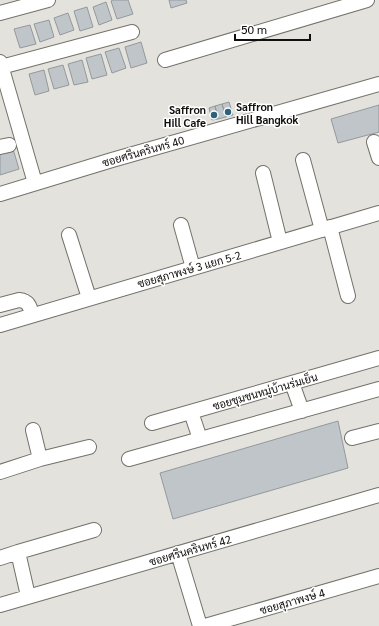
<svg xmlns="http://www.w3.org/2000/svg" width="379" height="626" font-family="Georgia,Sarabun,serif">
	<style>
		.building { fill: #bfc5c9; stroke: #93999c }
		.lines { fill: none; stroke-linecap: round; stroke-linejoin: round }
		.minor-casing { stroke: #73716b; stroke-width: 16 }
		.minor { stroke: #fff; stroke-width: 14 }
		.poi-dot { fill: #2d627e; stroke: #fff; stroke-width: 1.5 }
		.labels { text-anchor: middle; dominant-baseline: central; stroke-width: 3; stroke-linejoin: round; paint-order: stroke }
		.poi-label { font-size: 11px; font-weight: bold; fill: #100f0d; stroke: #fff; text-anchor: start }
		.street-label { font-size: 11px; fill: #100f0d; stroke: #fff }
	</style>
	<rect width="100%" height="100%" fill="#e4e2dc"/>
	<path class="building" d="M 113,0 L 128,0 L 133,14 L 117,19 L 111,1 Z
		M 169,0 L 186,0 L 187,3 L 171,8 Z
		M 106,2 L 112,20 L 99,25 L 93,7 Z
		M 87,7 L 93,27 L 80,31 L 74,11 Z
		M 68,13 L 74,30 L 60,35 L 54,18 Z
		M 49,20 L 54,37 L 40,42 L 34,24 Z
		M 30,25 L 36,44 L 20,48 L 14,29 Z
		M 141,42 L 147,63 L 131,68 L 125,47 Z
		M 119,48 L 126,68 L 112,73 L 105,52 Z
		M 101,54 L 107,75 L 92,79 L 86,58 Z
		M 82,60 L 88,82 L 74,85 L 68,64 Z
		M 63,65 L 69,85 L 54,89 L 48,69 Z
		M 44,70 L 49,91 L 35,95 L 29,74 Z
		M 229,102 L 233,115 L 226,117 L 222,104 Z
		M 222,104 L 226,117 L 218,119 L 215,106 Z
		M 379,105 L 379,132 L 338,143 L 331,119 Z
		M 215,106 L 218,119 L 212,120 L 209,108 Z
		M 13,149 L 19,169 L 0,175 L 0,153 Z
		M 338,421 L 348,468 L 173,519 L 160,473 Z"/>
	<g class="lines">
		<g class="minor-casing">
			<path id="minor" d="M 0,13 L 48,0
				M 165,60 L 367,0
				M 0,62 L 35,183
				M 1,67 L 132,32
				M 374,142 L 379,158
				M 0,147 L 9,145
				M 303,160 L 322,230
				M 263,173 L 280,242
				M 0,194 L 112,160 L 379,84
				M 181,225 L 193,268
				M 330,227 L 348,296
				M 69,235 L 89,298
				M 0,305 L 19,300 C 29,301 30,307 32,315
				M 0,325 L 379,213
				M 292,383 L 302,411
				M 191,412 L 200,439
				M 152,423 L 379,358
				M 33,430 L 40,459
				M 352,438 L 379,431
				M 129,459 L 379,389
				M 0,472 L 40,459 L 89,447
				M 178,553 L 200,626
				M 0,558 L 18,552
				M 28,596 L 18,552 L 94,530
				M 0,605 L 379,495
				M 205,626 L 379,576"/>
		</g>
		<use href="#minor" class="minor"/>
	</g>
	<g class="poi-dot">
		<circle cx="228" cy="112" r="4"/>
		<circle cx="214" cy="115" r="4"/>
	</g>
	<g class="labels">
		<g class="poi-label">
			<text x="236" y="106">Saffron<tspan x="236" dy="13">Hill Bangkok</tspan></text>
			<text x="206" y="109" text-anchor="end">Saffron<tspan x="206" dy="13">Hill Cafe</tspan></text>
		</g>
		<g class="street-label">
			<text transform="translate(143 151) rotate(-16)">ซอยศรีนครินทร์ 40</text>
			<text transform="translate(189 269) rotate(-16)">ซอยสุภาพงษ์ 3 แยก 5-2</text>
			<text transform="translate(265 391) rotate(-16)">ซอยชุมชนหมู่บ้านร่มเย็น</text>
			<text transform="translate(190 550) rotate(-16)">ซอยศรีนครินทร์ 42</text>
			<text transform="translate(292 601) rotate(-16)">ซอยสุภาพงษ์ 4</text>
		</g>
	</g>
	<path d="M235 34v6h75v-6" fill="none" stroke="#100f0d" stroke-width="2"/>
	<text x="241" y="34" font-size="12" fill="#100f0d" stroke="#ffffff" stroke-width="3" paint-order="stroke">50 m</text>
</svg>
